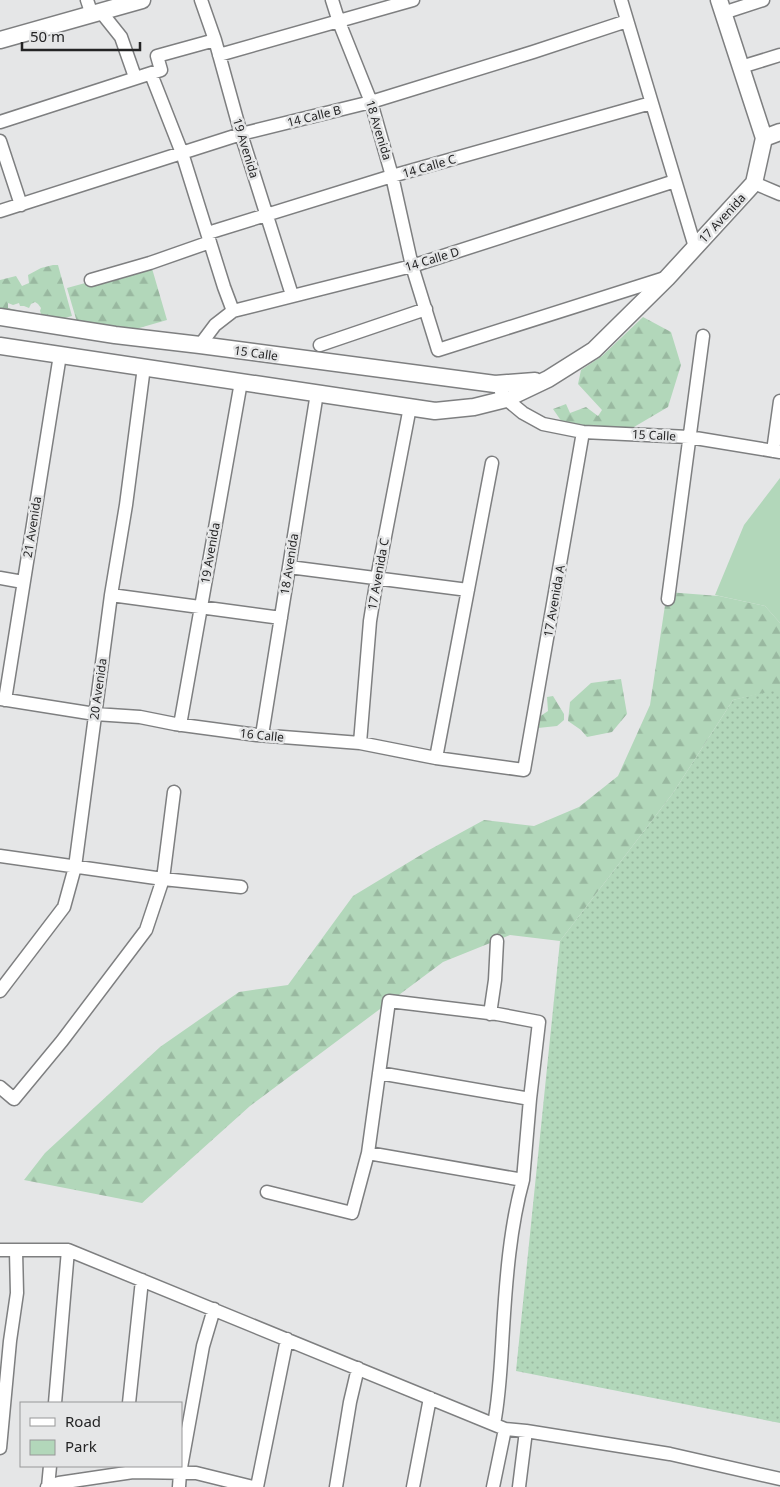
<svg xmlns="http://www.w3.org/2000/svg" width="780" height="1487" font-family="'Noto Sans',sans-serif">
	<style>
		.grass { fill: url(#grass-dots) }
		.forest { fill: url(#forest-firs) }
		.green { fill: #b2d7ba }
		.lines { fill: none; stroke-linecap: round; stroke-linejoin: round }
		.minor-casing { stroke: #7e7f80; stroke-width: 15 }
		.tertiary-casing { stroke: #7e7f80; stroke-width: 19 }
		.minor { stroke: #fff; stroke-width: 12 }
		.tertiary { stroke: #fff; stroke-width: 16 }
		.labels { text-anchor: middle; dominant-baseline: central; stroke-width: 5; stroke-linejoin: round; paint-order: stroke }
		.street-label { font-size: 12px; fill: #242425; stroke: #e5e6e7 }
	</style>
	<defs>
		<pattern id="grass-dots" width="8" height="8" patternUnits="userSpaceOnUse" patternTransform="scale(1.25)"><rect width="8" height="8" fill="#b2d7ba"/><path d="M2 2h.1M6 6h.1" fill="none" stroke="#99b8a0" stroke-width="1.8" stroke-linecap="round"/></pattern>
		<pattern id="forest-firs" width="22" height="20" patternUnits="userSpaceOnUse" patternTransform="scale(1.25)"><rect width="22" height="20" fill="#b2d7ba"/><path d="M5 1l3.5 6h-7zM16 11l3.5 6h-7z" fill="#99b8a0"/></pattern>
	</defs>
	<rect width="100%" height="100%" fill="#e5e6e7"/>
	<path class="grass" d="M 779,688 L 780,689 L 780,1423 L 516,1371 L 560,941 L 673,793 L 733,700 Z"/>
	<path class="forest" d="M 53,265 L 58,265 L 72,316 L 54,321 L 42,316 L 40,311 L 41,308 L 38,304 L 35,302 L 31,304 L 29,308 L 24,306 L 20,306 L 19,303 L 13,305 L 8,303 L 8,308 L 16,310 L 13,315 L 2,313 L 0,308 L 0,280 L 16,276 L 22,286 L 29,283 L 28,275 L 41,268 Z
		M 151,265 L 167,320 L 115,335 L 79,329 L 67,288 Z
		M 643,317 L 671,332 L 681,365 L 668,407 L 634,427 L 606,430 L 564,425 L 553,409 L 566,404 L 570,413 L 586,407 L 598,416 L 602,410 L 578,384 L 581,370 L 602,356 Z
		M 667,592 L 719,596 L 765,606 L 780,623 L 780,689 L 733,700 L 673,793 L 560,941 L 510,935 L 443,962 L 250,1106 L 142,1203 L 24,1180 L 45,1153 L 160,1047 L 239,992 L 288,985 L 353,896 L 429,850 L 484,820 L 534,826 L 579,807 L 618,776 L 650,705 Z
		M 621,679 L 627,714 L 612,732 L 587,737 L 581,730 L 568,721 L 570,702 L 591,683 Z
		M 553,696 L 564,714 L 564,720 L 557,726 L 538,728 L 539,717 L 548,711 L 547,697 Z"/>
	<path class="green" d="M 780,478 L 780,623 L 765,606 L 715,595 L 744,525 Z"/>
	<g class="lines">
		<g class="minor-casing">
			<path id="minor" d="M 87,0 L 92,15
				M 201,0 L 215,40 L 241,134 L 292,295
				M 332,0 L 339,22 L 371,102 L 392,176 L 412,266 L 438,350 L 665,278
				M 621,0 L 695,247
				M 101,12 L 121,37 L 135,77
				M 723,13 L 763,0
				M 219,55 L 413,0
				M 741,67 L 780,55
				M 151,74 L 182,153 L 224,287 L 233,311
				M 0,122 L 161,70 L 157,56 L 215,40
				M 0,141 L 21,205
				M 754,183 L 780,194
				M 0,211 L 241,134 L 371,102 L 533,52 L 627,21
				M 208,233 L 392,176 L 651,103
				M 91,280 L 150,263 L 210,242
				M 200,345 L 215,325 L 233,311 L 412,266 L 675,181
				M 320,345 L 426,309
				M 501,392 L 506,399 L 523,413 L 543,424 L 583,432 L 689,437 L 780,452
				M 773,451 L 780,401
				M 289,567 L 468,590
				M 0,578 L 23,582
				M 111,595 L 281,618
				M 668,599 L 703,336
				M 0,699 L 95,714 L 140,717 L 175,724 L 257,735 L 360,743 L 436,758 L 524,770 L 583,432
				M 5,700 L 60,355
				M 180,725 L 241,382
				M 262,735 L 317,393
				M 360,743 L 370,621 L 377,578 L 410,407
				M 436,758 L 492,463
				M 0,856 L 163,879 L 241,887
				M 0,991 L 64,907 L 75,867 L 111,595 L 126,505 L 144,367
				M 490,1014 L 495,980 L 497,941
				M 379,1073 L 530,1099
				M 0,1087 L 14,1099 L 62,1041 L 146,930 L 163,879 L 174,792
				M 368,1153 L 523,1180 C 510,1227 506,1280 503,1329 C 501,1361 500,1393 494,1424
				M 267,1192 L 352,1213 L 368,1153 L 389,1001 L 497,1014 L 539,1022 L 530,1099 L 523,1180
				M 0,1250 L 68,1250 L 505,1429 L 526,1431 L 670,1454 L 780,1479
				M 55,1403 L 68,1250
				M 129,1403 L 142,1280
				M 0,1448 L 10,1341 L 17,1293 L 16,1251
				M 47,1487 L 59,1483 L 133,1472 L 196,1473 L 253,1487
				M 48,1487 L 50,1466
				M 179,1487 L 180,1473 L 203,1346 L 214,1309
				M 257,1487 L 287,1339
				M 336,1487 L 350,1402 L 358,1368
				M 413,1487 L 430,1398
				M 493,1487 L 505,1429
				M 519,1487 L 526,1431"/>
		</g>
		<g class="tertiary-casing">
			<path id="tertiary" d="M 0,40 L 142,0
				M 764,138 L 780,132
				M 0,317 L 115,335 L 200,345 L 495,384 L 535,381
				M 0,346 L 435,411 L 474,407 L 506,399 L 548,379 L 594,350 L 667,278 L 754,183 L 764,138 L 719,0"/>
		</g>
		<use href="#minor" class="minor"/>
		<use href="#tertiary" class="tertiary"/>
	</g>
	<g class="labels">
		<g class="street-label">
			<text transform="translate(314 116) rotate(-14)">14 Calle B</text>
			<text transform="translate(379 130) rotate(73)">18 Avenida</text>
			<text transform="translate(246 148) rotate(73)">19 Avenida</text>
			<text transform="translate(429 166) rotate(-16)">14 Calle C</text>
			<text transform="translate(722 218) rotate(-47)">17 Avenida</text>
			<text transform="translate(432 259) rotate(-17)">14 Calle D</text>
			<text transform="translate(256 353) rotate(8)">15 Calle</text>
			<text transform="translate(654 435) rotate(3)">15 Calle</text>
			<text transform="translate(32 527) rotate(-81)">21 Avenida</text>
			<text transform="translate(210 553) rotate(-80)">19 Avenida</text>
			<text transform="translate(289 564) rotate(-81)">18 Avenida</text>
			<text transform="translate(378 574) rotate(-80)">17 Avenida C</text>
			<text transform="translate(554 601) rotate(-80)">17 Avenida A</text>
			<text transform="translate(98 689) rotate(-82)">20 Avenida</text>
			<text transform="translate(262 735) rotate(6)">16 Calle</text>
		</g>
	</g>
	<rect x="20" y="1402" width="162" height="65" fill="#e5e6e7" stroke="#989899"/>
	<rect x="30" y="1418" width="25" height="8" fill="#ffffff" stroke="#989899"/>
	<text x="65" y="1427" font-size="15" fill="#242425">Road</text>
	<rect x="30" y="1440" width="25" height="15" fill="#b2d7ba" stroke="#989899"/>
	<text x="65" y="1452" font-size="15" fill="#242425">Park</text>
	<path d="M22 42v8h118v-8" fill="none" stroke="#242425" stroke-width="2.5"/>
	<text x="30" y="42" font-size="15" fill="#242425" stroke="#e5e6e7" stroke-width="4" paint-order="stroke">50 m</text>
</svg>
